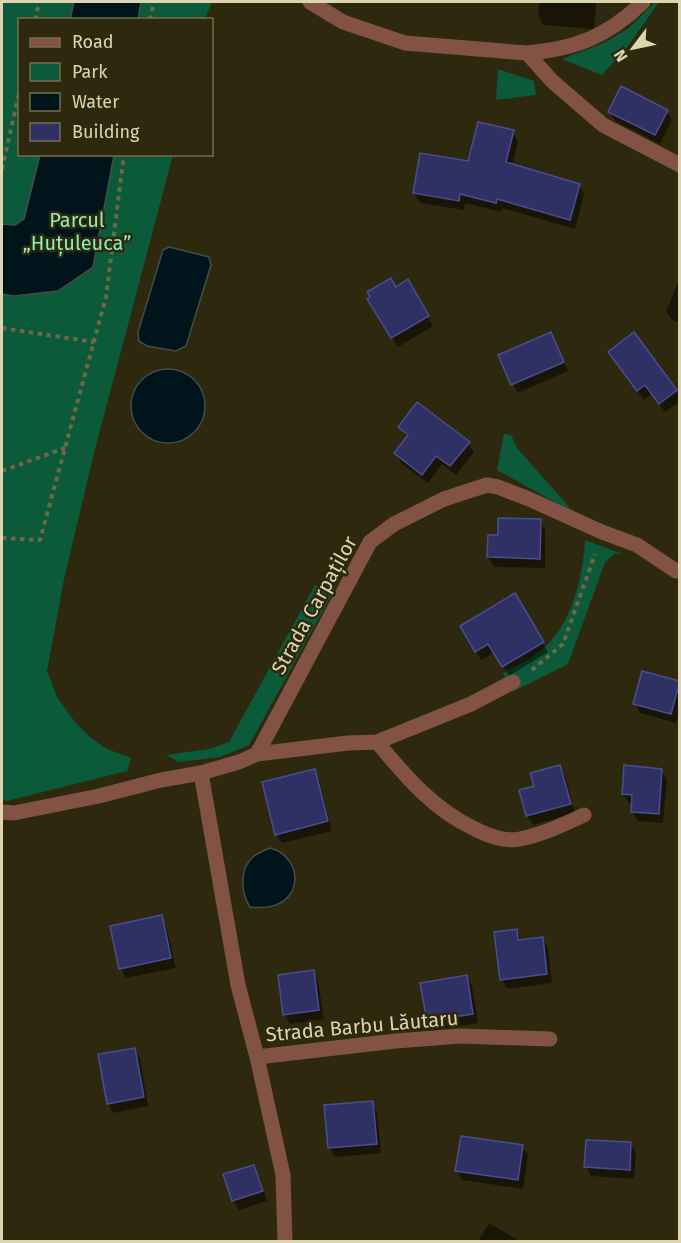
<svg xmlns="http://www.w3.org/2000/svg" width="681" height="1243" font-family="'Fira Sans',sans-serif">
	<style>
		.green { fill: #0b5a3a }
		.water { fill: #00141b; stroke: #424e47; stroke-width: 1.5 }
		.shadow { fill: #0007 }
		.building { fill: #2f3165; stroke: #4a4d90; stroke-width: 1.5 }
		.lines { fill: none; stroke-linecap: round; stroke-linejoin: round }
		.path { stroke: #6e6849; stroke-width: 4; stroke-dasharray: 4.5 4.5; stroke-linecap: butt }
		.minor { stroke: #825344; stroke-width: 15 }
		.labels { text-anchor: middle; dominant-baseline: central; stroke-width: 5; stroke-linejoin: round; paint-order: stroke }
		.park-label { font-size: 20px; fill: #8befba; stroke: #2e290e }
		.street-label { font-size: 20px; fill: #dcd5ad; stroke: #2e290e }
	</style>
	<rect width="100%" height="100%" fill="#2e290e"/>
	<path class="green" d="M 2,2 L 212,2 L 205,19 L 20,20 L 20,154 L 173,155 L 95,449 L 64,579 L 47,671 L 57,697 L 75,722 L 91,738 L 107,749 L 131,758 L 127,771 L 7,801 L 2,800 Z
		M 655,2 L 659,2 L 628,46 L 602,75 L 562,59 L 604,43 L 630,27 Z
		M 498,69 L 534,81 L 536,95 L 496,100 Z
		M 504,434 L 511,435 L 517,448 L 570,508 L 562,506 L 497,470 Z
		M 585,540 L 622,554 L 614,554 L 605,562 L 568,664 L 512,692 L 503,673 C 518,665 535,657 547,645 C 573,620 583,575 585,540 Z
		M 315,585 L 334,591 L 249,745 L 220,757 L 178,762 L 166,755 L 209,749 L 229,742 Z"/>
	<path class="water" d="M 74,2 L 141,2 L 138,19 L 70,19 Z
		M 40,155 L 114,155 L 93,267 L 58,291 L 14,296 L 2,294 L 2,224 L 15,225 L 24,219 Z
		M 169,247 L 209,257 L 211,265 L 186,346 L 176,351 L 147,346 L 139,341 L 138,332 L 163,250 Z
		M131 406a37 37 0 1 1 74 0a37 37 0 1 1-74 0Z
		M 270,848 C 305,856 307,914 250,907 C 241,893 239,869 253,857 C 257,853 265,850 270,848 Z"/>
	<path class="shadow" d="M 539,2 L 596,2 L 594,29 L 543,25 L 538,15 Z
		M 667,111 L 672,120 L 660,144 L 615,121 L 610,112 Z
		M 513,132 L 518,141 L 512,166 L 579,185 L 584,194 L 575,229 L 502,208 L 501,212 L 465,203 L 464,210 L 420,203 L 415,193 L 469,163 Z
		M 680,278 L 680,323 L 672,320 L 666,311 Z
		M 408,281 L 433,326 L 398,347 L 369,299 Z
		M 634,334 L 680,397 L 680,402 L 665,412 L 652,394 L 644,400 L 615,361 Z
		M 556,343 L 568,371 L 518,393 L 513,384 Z
		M 400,427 L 468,443 L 474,452 L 456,475 L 442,464 L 428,483 L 401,463 L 396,453 L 407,438 Z
		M 540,521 L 545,530 L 545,568 L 494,567 L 488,557 L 499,536 Z
		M 514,595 L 548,652 L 509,676 L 495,652 L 481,660 L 462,627 Z
		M 679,683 L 680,709 L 676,723 L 640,713 L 635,703 Z
		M 560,767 L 565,776 L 575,813 L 533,825 L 527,816 L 536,787 Z
		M 661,770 L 667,780 L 663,823 L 638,821 L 632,812 L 633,804 L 629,803 L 623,794 Z
		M 314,771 L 319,780 L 332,831 L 282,843 L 276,834 Z
		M 161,916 L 166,926 L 176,968 L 126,978 L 121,969 L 112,927 Z
		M 516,931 L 522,941 L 542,938 L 548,948 L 552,983 L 507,989 L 502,979 Z
		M 313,971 L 318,981 L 324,1019 L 290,1024 L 285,1015 Z
		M 466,976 L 472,986 L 478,1023 L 434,1030 L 429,1021 Z
		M 134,1049 L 140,1059 L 148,1106 L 113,1113 L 108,1103 Z
		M 372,1103 L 377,1112 L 381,1153 L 335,1157 L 329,1147 Z
		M 630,1144 L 636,1153 L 634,1179 L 591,1176 L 586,1167 Z
		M 522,1146 L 528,1155 L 523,1189 L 462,1180 L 457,1170 Z
		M 254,1166 L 259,1176 L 267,1201 L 239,1210 L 233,1200 Z
		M 489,1223 L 521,1242 L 478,1242 Z"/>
	<path class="building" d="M 621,86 L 668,110 L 655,135 L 608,112 Z
		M 478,122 L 514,130 L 506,162 L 580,184 L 570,220 L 497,199 L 496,203 L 460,194 L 459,201 L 413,193 L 420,153 L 468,161 Z
		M 391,278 L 396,287 L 408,279 L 429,316 L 391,338 L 367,299 L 370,297 L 367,292 Z
		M 551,332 L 564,362 L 511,385 L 498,355 Z
		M 634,332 L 677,390 L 659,404 L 645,385 L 637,391 L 608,352 Z
		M 417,402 L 470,442 L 450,466 L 436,456 L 422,475 L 394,453 L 408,435 L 398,427 Z
		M 498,518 L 541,519 L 540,559 L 487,557 L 488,535 L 498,535 Z
		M 515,593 L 544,642 L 502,667 L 488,644 L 475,652 L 460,626 Z
		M 642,671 L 680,681 L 671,714 L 633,704 Z
		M 560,765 L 571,804 L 526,816 L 519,790 L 534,786 L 530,773 Z
		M 624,765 L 662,769 L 659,814 L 631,812 L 632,795 L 622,794 Z
		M 315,769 L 328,821 L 275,835 L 262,782 Z
		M 162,915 L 171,958 L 119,969 L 110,926 Z
		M 517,929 L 518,940 L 543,937 L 547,974 L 500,980 L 494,932 Z
		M 314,970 L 319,1010 L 283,1015 L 278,975 Z
		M 467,975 L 473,1014 L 427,1021 L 420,983 Z
		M 135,1048 L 144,1097 L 107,1104 L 98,1054 Z
		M 373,1101 L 377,1144 L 328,1148 L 324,1105 Z
		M 461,1136 L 523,1145 L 518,1180 L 455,1171 Z
		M 586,1140 L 631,1142 L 630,1170 L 584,1167 Z
		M 254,1165 L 263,1191 L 232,1201 L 223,1174 Z"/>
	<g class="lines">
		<path class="path" d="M 35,20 L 39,2
			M 150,20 L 154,2
			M 2,169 L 20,89
			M 2,328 L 94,342
			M 2,471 L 65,448
			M 2,538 L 40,540 L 106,297 L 124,154
			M 532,670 L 563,644 L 595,554"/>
		<path class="minor" d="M 310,2 L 343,22 L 405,43 L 527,53 L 552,81 L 603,125 L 680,165
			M 527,53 C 576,49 608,36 643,2
			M 377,742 C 406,777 434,810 475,829 C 489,836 504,842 520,839 C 542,835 564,824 584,815
			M 257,754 L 348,743 L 377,742 L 471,704 L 513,682
			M 201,773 L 238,985 L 257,1057 L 283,1175 L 285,1242
			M 2,812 L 14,813 L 99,796 L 161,780 L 201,773 L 239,762 L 257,754 L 370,542 L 394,524 L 444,499 L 487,485 L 498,487 L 529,499 L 602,532 L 637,545 L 676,571
			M 257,1057 L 396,1041 L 460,1036 L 550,1039"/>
	</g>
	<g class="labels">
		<g class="park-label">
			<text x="77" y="220">Parcul<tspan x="77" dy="23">„Huțuleuca”</tspan></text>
		</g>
		<g class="street-label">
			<text transform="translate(314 605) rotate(-61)">Strada Carpaților</text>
			<text transform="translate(362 1026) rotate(-5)">Strada Barbu Lăutaru</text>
		</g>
	</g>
	<rect width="681" height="1243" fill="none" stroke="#dcd5ad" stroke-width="6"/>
	<rect x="18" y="18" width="195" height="138" fill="#2e290e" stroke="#746e4e" stroke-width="1.5"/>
	<rect x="30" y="38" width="30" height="9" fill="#825344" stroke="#746e4e" stroke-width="1.5"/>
	<text x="72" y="48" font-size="18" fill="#dcd5ad">Road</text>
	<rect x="30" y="63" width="30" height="18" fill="#0b5a3a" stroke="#746e4e" stroke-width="1.5"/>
	<text x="72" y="78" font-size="18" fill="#dcd5ad">Park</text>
	<rect x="30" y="93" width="30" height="18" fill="#00141b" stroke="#746e4e" stroke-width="1.5"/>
	<text x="72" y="108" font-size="18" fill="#dcd5ad">Water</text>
	<rect x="30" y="123" width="30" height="18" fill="#2f3165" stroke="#746e4e" stroke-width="1.5"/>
	<text x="72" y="138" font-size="18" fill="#dcd5ad">Building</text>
	<g transform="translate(633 48) rotate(238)" stroke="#2e290e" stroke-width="4.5" paint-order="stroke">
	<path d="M0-4.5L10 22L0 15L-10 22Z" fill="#dcd5ad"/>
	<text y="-9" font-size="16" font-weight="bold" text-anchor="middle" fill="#dcd5ad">N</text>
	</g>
</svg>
